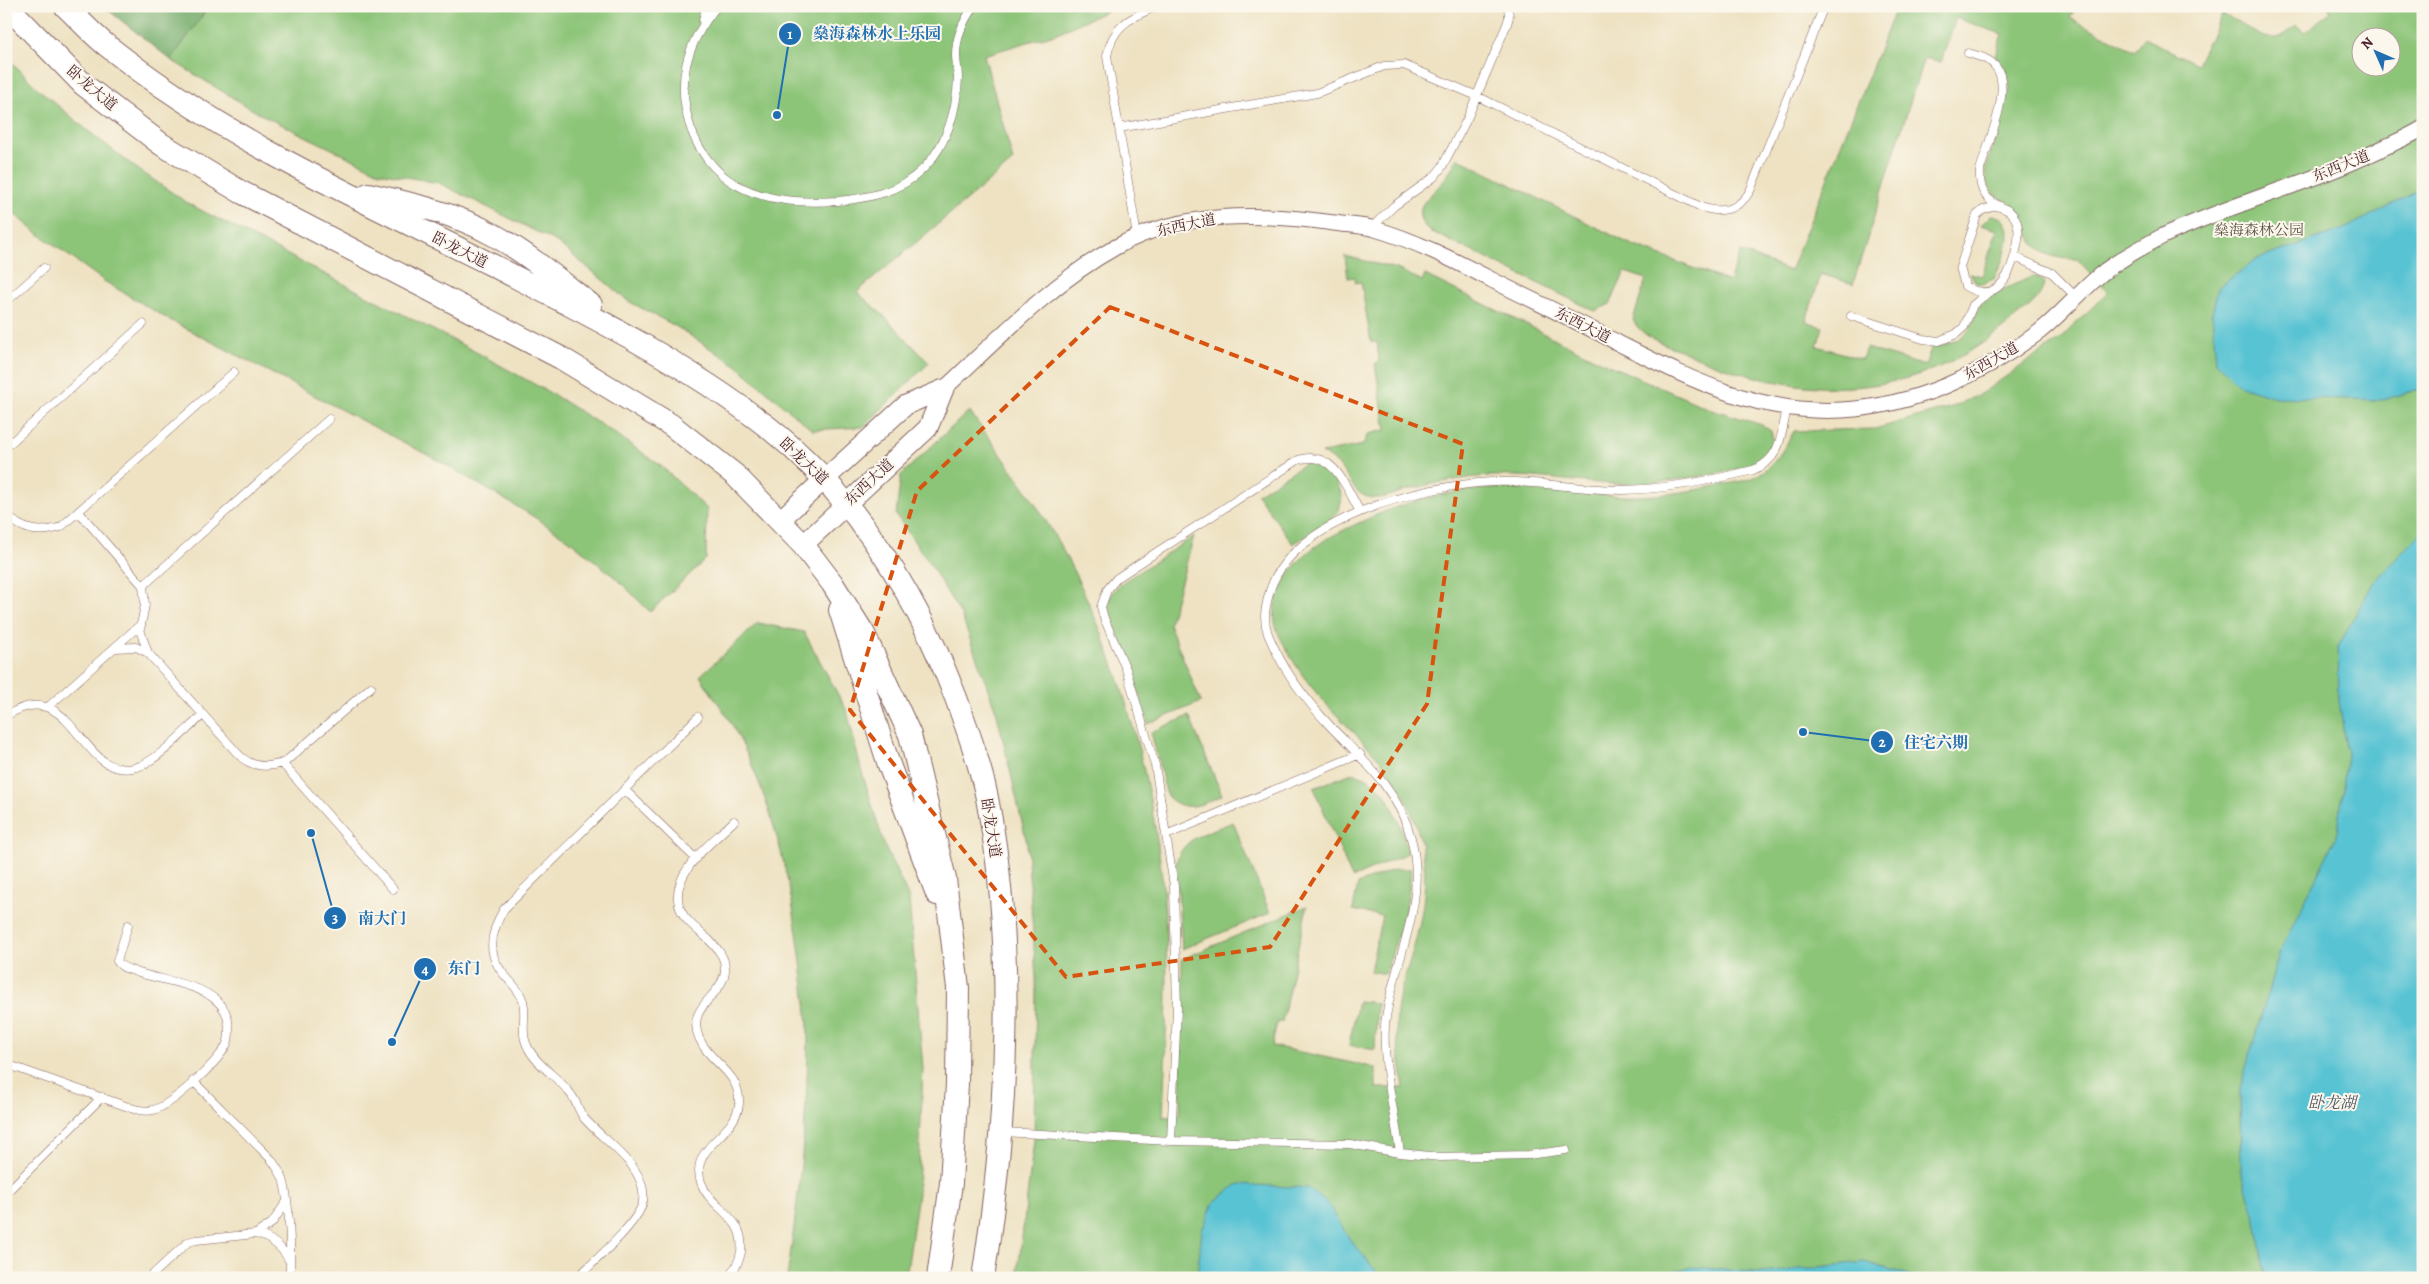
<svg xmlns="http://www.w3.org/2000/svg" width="2429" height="1284" font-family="Alegreya,'Noto Serif SC',serif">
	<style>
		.green { fill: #8cc478; stroke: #6b7252; fill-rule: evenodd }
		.forest { fill: #71aa68; stroke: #5e644a }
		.water { fill: #59c3d3; stroke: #52717f }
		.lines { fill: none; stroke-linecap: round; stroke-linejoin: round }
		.service-casing { stroke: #836360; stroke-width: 9 }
		.minor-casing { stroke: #836360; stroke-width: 17 }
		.tertiary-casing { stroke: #836360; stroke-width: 21 }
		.secondary-casing { stroke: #836360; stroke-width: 24 }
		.service { stroke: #fff; stroke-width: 8 }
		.minor { stroke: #fff; stroke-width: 15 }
		.tertiary { stroke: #fff; stroke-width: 19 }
		.secondary { stroke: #fff; stroke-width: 22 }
		.marked { fill: none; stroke: #d8530f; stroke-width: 4; stroke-dasharray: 10 6; stroke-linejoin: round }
		.labels { text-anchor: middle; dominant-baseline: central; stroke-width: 4; stroke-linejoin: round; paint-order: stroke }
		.street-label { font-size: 15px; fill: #4a1f2b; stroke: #fbf7ec }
		.park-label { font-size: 15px; fill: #5e5142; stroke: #fbf7ec }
		.water-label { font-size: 16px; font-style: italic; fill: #4f5866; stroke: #fbf7ec }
		.leader { fill: none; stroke: #1f6fb2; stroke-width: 2 }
		.callout-dot { fill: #1f6fb2; stroke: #fbf7ec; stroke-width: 2 }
		.mark-label { font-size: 15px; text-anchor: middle; font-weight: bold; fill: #fff }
		.callout-label { font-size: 16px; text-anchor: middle; font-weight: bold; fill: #1f6fb2; stroke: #fbf7ec; stroke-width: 4; stroke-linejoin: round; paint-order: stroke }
	</style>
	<rect width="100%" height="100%" fill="#fbf7ec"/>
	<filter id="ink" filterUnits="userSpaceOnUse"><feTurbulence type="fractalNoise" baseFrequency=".02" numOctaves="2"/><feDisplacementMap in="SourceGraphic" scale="10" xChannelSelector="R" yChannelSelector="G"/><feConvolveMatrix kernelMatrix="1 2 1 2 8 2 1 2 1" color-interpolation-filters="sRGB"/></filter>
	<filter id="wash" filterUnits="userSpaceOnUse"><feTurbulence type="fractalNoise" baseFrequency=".0096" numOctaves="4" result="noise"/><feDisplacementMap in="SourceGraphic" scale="20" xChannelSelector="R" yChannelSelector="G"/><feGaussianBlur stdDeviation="1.12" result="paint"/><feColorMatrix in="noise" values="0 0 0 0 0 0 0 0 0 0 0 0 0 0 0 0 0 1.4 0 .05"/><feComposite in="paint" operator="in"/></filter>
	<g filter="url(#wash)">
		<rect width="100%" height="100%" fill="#eee2c2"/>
		<path class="green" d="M 209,6 L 1118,6 L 1055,34 L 984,55 L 1013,161 L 857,292 L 885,317 L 929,363 L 863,427 L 812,430 L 736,365 L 677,327 L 628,301 L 557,242 L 439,183 L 379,172 L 258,113 L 171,60 Z
			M 1897,6 L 2066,6 L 2074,10 L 2070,18 L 2135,51 L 2144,38 L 2197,64 L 2222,15 C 2251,23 2267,56 2296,25 L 2305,32 L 2330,12 L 2328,6 L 2423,6 L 2423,1278 L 1017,1278 L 1034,1140 L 1036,978 L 1027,844 L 997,714 L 962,617 L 930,564 L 896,515 L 901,475 L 969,411 C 1001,454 1034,498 1060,545 C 1117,649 1151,769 1163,887 C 1170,963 1166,1041 1163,1117 L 1180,1115 L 1182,959 L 1307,906 L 1282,1022 L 1277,1022 L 1272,1046 L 1376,1068 L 1376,1088 L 1404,1088 C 1400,1059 1393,1033 1398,1004 C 1400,989 1406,975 1410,961 C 1423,917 1432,873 1417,828 C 1409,803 1396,779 1379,759 C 1349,725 1314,698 1291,657 C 1286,648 1279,637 1276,627 C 1270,603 1284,577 1300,560 C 1317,542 1339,532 1361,522 C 1416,495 1476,485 1537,488 C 1567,490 1596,496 1627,496 C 1655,497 1683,492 1711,487 C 1723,484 1737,483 1749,479 C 1773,470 1782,452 1794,431 L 1875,429 L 1955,406 L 1982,393 L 2059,340 L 2108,292 L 2077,259 C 2066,259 2053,258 2043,252 C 2029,243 2026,222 2015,209 C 2001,193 1988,200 1985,172 L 2010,87 L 2005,68 L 1995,56 L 2002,34 L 1956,18 L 1941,62 L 1924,58 L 1853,284 L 1821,274 L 1806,321 L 1823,327 L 1817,346 L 1862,359 L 1866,348 L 1925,366 L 1932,346 C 1947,345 1964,340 1972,325 C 1976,318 1975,310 1982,304 C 1995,291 2017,284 2033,276 L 2040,278 L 2044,283 C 2042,300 2023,311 2010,322 C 1917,403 1799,403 1690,354 C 1671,346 1643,340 1633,320 L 1646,279 L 1625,272 L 1610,304 L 1595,311 L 1428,230 C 1409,210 1427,200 1440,185 C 1447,177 1452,168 1457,158 L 1628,243 L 1729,282 L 1741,252 L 1790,271 ZM 2362,38 L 2392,38 L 2392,68 L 2362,68 Z
			M 6,56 L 36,87 L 87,130 L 136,168 L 189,204 L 476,352 L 554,395 L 611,431 L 660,465 L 707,509 L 706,559 L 650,612 L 617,579 L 568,539 L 531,515 L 441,462 L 168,319 L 104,281 L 36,232 L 6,207 Z
			M 1991,215 C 2022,218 2003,261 1994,279 L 1982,284 L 1976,283 L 1970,273 L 1982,276 L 1997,230 L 1981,225 Z
			M 1345,256 L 1397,269 L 1422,281 L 1425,275 L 1600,361 L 1705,407 L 1762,425 L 1771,431 C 1774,442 1774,450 1764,458 C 1746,474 1651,484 1624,484 C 1580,484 1536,474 1492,476 C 1464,477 1437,483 1410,489 C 1398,492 1386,499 1374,498 C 1348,497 1349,464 1322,453 L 1363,445 L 1368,434 L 1386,430 L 1375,364 L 1379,362 L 1377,342 L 1371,342 L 1361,282 L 1355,283 L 1354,277 L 1348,278 Z
			M 1306,463 C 1320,464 1327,468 1335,480 C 1357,514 1317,529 1293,544 L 1257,494 Z
			M 1194,536 L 1169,624 L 1201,702 L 1148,724 L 1129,660 L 1110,616 L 1108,605 L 1111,594 L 1120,584 Z
			M 758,623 L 804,632 L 847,711 L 861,769 L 885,847 L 909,898 L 923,1069 L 918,1193 L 906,1278 L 787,1278 C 799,1196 808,1115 808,1033 C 808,1010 803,985 801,962 C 791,881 773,802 735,730 C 725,711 711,694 700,676 Z
			M 1189,716 L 1222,795 C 1202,805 1185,814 1167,796 L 1151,732 Z
			M 1352,773 C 1388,778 1400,823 1408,853 L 1352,878 L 1314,788 Z
			M 1233,822 L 1270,913 L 1182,949 L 1176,864 C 1182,836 1210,832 1233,822 Z
			M 1395,869 L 1411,869 C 1410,906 1396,940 1385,974 L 1370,971 L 1382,916 L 1353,910 L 1358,884 Z
			M 1358,1001 L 1377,1003 L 1375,1050 L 1349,1045 Z"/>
		<path class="forest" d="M 103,6 L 209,6 L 171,60 Z"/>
		<path class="water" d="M 2423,188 L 2423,388 L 2383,400 L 2275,397 L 2240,386 L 2216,362 L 2212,313 L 2218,287 L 2258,259 L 2346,228 Z
			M 2423,530 L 2423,1278 L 2266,1278 L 2258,1226 L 2241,1172 L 2240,1088 L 2280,951 L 2338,833 L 2347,754 L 2339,701 L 2338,647 L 2373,583 Z
			M 1238,1184 L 1308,1188 L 1328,1204 L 1351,1241 L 1382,1278 L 1197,1278 L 1202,1230 L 1214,1202 Z
			M 1864,1262 L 1919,1278 L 1644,1278 L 1692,1267 L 1763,1273 Z"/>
	</g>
	<g filter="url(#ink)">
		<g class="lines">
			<g class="service-casing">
				<path id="service" d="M 717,6 C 686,44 675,82 691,129 C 699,151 714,172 735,184 C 767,202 802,203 838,201 C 869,198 901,192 924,168 C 947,145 957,109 958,78 C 958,70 956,63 956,55 C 956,37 963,21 974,6
					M 703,21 L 706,6
					M 1968,53 C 1977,56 1989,58 1995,66 C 2014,87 1987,145 1980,170 C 1979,187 1983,199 2000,206
					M 1119,128 L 1317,93 L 1384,66 L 1404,65 L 1477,96 L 1701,207 C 1721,214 1739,210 1750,191 L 1824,6
					M 1995,206 C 2023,210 2021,236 2014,258 C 2007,282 1993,303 1965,286 L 1960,267 L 1977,215 L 1983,210 Z
					M 1371,228 L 1394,206 L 1434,177 L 1442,167 L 1467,119 L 1507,24 L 1509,17 L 1508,6
					M 1137,236 L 1107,56 C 1113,24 1131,18 1157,6
					M 2015,257 L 2052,273 L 2077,298
					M 6,302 L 44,268
					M 1851,316 L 1923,339 L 1939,341 L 1956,334 L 1964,327 L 1973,305 L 1988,293
					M 6,447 L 143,324
					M 79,512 L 143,586 L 145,605 L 140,630 L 148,653 L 238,754 C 251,768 269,768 285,762 L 371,687
					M 6,514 C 22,531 39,534 61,527 L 234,372
					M 143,586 L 329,419
					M 115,648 L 136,647 L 146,652
					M 49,706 L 141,624
					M 6,716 C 75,671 79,784 137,767 C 159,760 185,730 203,715
					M 282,763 L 393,889
					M 625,790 L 696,859
					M 1166,835 L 1360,754
					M 6,1064 L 134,1109 C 140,1110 147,1112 153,1110 C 171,1106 223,1059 228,1041 C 230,1032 229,1019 225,1011 C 210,983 164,982 136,972 C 129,969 121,968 117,961 L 128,925
					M 193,1081 L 271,1159 C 276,1166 280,1172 283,1179 C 289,1198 292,1258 289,1278
					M 1003,1132 L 1171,1141 L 1350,1144 L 1400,1153 L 1440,1157 L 1528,1155 L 1566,1150
					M 1171,1141 L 1177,1009 L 1174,886 L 1155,765 L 1126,669 L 1104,618 L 1101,607 L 1107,590 L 1117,578 L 1298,460 C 1334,449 1346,487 1360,512
					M 1400,1153 C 1395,1116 1380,1052 1386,1017 C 1396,955 1428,902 1411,838 C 1399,791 1364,761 1332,728 C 1306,701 1282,669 1268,634 C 1263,620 1265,608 1269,594 C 1288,519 1424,485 1492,482 C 1536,480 1579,490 1623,490 C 1668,489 1710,481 1753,470 C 1782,459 1781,434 1787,408
					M 6,1193 L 102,1097
					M 256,1234 L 272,1223 L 285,1204
					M 149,1278 L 188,1242 L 196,1240 L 256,1234 C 272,1238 283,1248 290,1262
					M 577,1278 C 593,1262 640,1222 643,1201 C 648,1166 604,1142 584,1118 C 578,1110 576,1099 569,1092 C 556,1075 531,1062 525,1040 C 521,1026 528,1009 521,996 C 515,984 504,977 498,966 C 486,947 494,926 504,909 L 698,717
					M 727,1278 C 735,1270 739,1263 741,1252 C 746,1215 710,1210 701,1182 C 689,1146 736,1136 739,1104 C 741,1072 710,1064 699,1038 C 685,1004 726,996 725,968 C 725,956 716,947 708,939 C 698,930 682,919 679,905 C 670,872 714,841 734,821"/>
			</g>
			<g class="minor-casing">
				<path id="minor" d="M 944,389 C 998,339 1051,283 1116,247 C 1181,210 1262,213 1334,223 C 1347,225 1362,225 1375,229 C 1417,241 1457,262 1496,282 C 1538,303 1581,323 1622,345 C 1692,380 1761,415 1842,410 C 1914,406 1982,375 2039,332 C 2063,313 2082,289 2106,270 C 2124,257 2144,246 2163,236 C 2233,203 2309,184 2379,150 C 2393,143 2409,137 2423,128"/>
			</g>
			<g class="tertiary-casing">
				<path id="tertiary" d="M 780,520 L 906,405 L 944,389
					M 803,545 L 928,428 L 944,389"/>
			</g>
			<g class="secondary-casing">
				<path id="secondary" d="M 7,6 L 84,85 L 161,144 L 241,192 L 561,358 L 671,425 L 735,475 L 803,545 L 832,583 L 864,634 L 910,735 L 945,879 L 958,988 L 957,1084 L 951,1183 L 938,1278
					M 65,6 C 80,20 94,36 110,48 C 225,139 360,199 490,264 C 586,313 683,361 769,428 C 857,498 916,594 956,698 C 968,731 980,764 987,798 C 1017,950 1007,1125 983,1278
					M 368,194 C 409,203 454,213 492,234 C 527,253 559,280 591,305
					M 840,610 L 888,762 L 937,894"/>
			</g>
			<use href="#service" class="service"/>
			<use href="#minor" class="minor"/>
			<use href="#tertiary" class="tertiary"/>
			<use href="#secondary" class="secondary"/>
		</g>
	</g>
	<path class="marked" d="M 1110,307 L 1463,444 L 1427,704 L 1270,947 L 1066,977 L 850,710 L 917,491 Z"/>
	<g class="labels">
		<g class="street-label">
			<text transform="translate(92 88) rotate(40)">卧龙大道</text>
			<text transform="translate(2341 166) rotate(-22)">东西大道</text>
			<text transform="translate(1186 225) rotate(-12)">东西大道</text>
			<text transform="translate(460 250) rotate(27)">卧龙大道</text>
			<text transform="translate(1583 325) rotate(27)">东西大道</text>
			<text transform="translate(1991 361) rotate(-30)">东西大道</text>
			<text transform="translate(804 461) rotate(43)">卧龙大道</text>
			<text transform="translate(869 482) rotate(-43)">东西大道</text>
			<text transform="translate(991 828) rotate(81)">卧龙大道</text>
		</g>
		<g class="park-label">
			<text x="2259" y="230">燊海森林公园</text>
		</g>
		<g class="water-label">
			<text x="2332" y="1103">卧龙湖</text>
		</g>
	</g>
	<path class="leader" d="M777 115L790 34M1803 732L1882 742M311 833L335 918M392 1042L425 969"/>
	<g class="callout-dot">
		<circle cx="777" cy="115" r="5"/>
		<circle cx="1803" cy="732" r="5"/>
		<circle cx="311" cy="833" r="5"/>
		<circle cx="392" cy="1042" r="5"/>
		<circle cx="790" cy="34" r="12"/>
		<circle cx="1882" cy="742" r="12"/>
		<circle cx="335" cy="918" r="12"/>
		<circle cx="425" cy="969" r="12"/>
	</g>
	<g class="mark-label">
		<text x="790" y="39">1</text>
		<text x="1882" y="747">2</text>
		<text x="335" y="923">3</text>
		<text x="425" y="974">4</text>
	</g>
	<g class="callout-label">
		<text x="877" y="39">燊海森林水上乐园</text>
		<text x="1936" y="748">住宅六期</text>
		<text x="382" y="924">南大门</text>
		<text x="464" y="974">东门</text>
	</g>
	<rect width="2429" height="1284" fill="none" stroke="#fbf7ec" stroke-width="25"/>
	<g transform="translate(2376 52) rotate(315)"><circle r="24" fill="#fbf7ec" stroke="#b4a19f"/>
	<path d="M0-4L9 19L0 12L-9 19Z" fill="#1f6fb2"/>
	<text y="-8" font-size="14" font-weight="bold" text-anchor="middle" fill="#4a1f2b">N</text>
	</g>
</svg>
